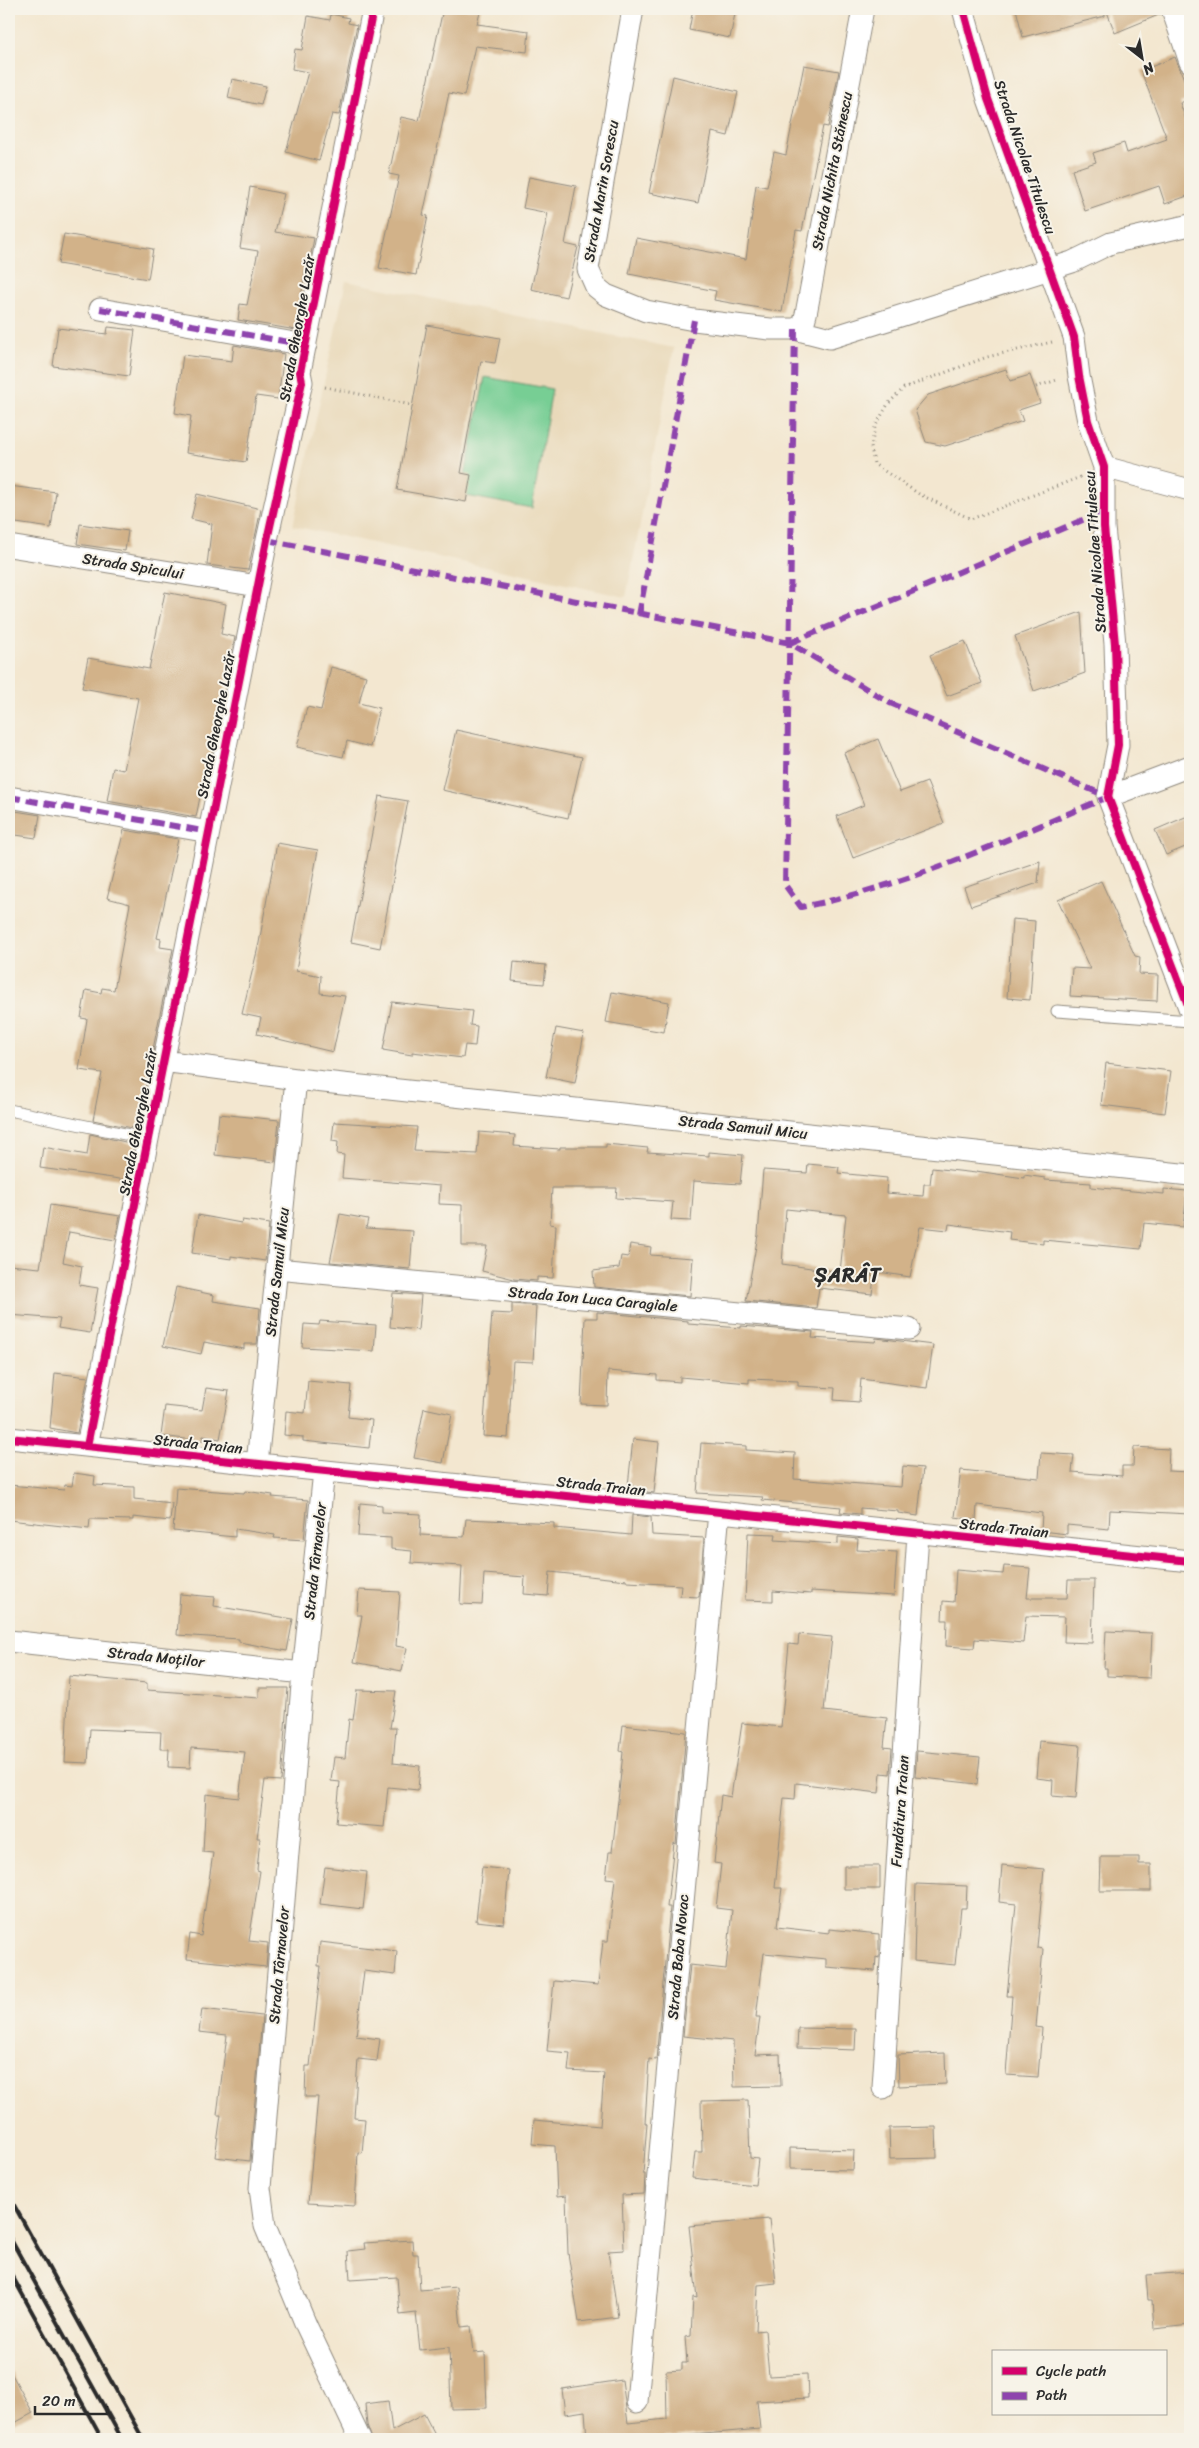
<svg xmlns="http://www.w3.org/2000/svg" width="1199" height="2448" font-family="Sriracha,sans-serif">
	<style>
		.built { fill: #e9d9ba }
		.green { fill: #77ce94; stroke: #517c60 }
		.building { fill: #d2b289; fill-rule: evenodd }
		.lines { fill: none; stroke-linecap: round; stroke-linejoin: round }
		.service-casing { stroke: #8f897e; stroke-width: 13 }
		.minor-casing { stroke: #8f897e; stroke-width: 23 }
		.path { stroke: #8f897e; stroke-width: 3; stroke-dasharray: 1 4; stroke-linecap: butt }
		.service { stroke: #fff; stroke-width: 11 }
		.minor { stroke: #fff; stroke-width: 21 }
		.rail { stroke: #2b2b2b; stroke-width: 4 }
		.quiet { stroke: #8e44ad; stroke-width: 6; stroke-dasharray: 12 6; stroke-linecap: butt }
		.cycleway-casing { stroke: #f7f3e8; stroke-width: 11 }
		.cycleway { stroke: #d6006c; stroke-width: 8 }
		.labels { text-anchor: middle; dominant-baseline: central; stroke-width: 4; stroke-linejoin: round; paint-order: stroke }
		.street-label { font-size: 15px; fill: #2b2b2b; stroke: #f7f3e8 }
		.district-label { font-size: 20px; font-weight: bold; letter-spacing: 1px; fill: #2b2b2b; stroke: #f7f3e8 }
	</style>
	<rect width="100%" height="100%" fill="#f7f3e8"/>
	<filter id="ink" filterUnits="userSpaceOnUse"><feTurbulence type="fractalNoise" baseFrequency=".02" numOctaves="2"/><feDisplacementMap in="SourceGraphic" scale="10" xChannelSelector="R" yChannelSelector="G"/><feConvolveMatrix kernelMatrix="1 2 1 2 8 2 1 2 1" color-interpolation-filters="sRGB"/></filter>
	<filter id="wash" filterUnits="userSpaceOnUse"><feTurbulence type="fractalNoise" baseFrequency=".0096" numOctaves="4" result="noise"/><feDisplacementMap in="SourceGraphic" scale="20" xChannelSelector="R" yChannelSelector="G"/><feGaussianBlur stdDeviation="1.12" result="paint"/><feColorMatrix in="noise" values="0 0 0 0 0 0 0 0 0 0 0 0 0 0 0 0 0 1.4 0 .05"/><feComposite in="paint" operator="in"/></filter>
	<g filter="url(#wash)">
		<rect width="100%" height="100%" fill="#f3e7d0"/>
		<path class="built" d="M 346,281 L 674,348 L 626,597 L 293,526 Z"/>
		<path class="green" d="M 485,377 L 552,389 L 532,508 L 461,495 Z"/>
		<g id="blocks">
			<path class="building" d="M 443,9 L 481,9 L 477,24 L 529,31 L 527,52 L 475,46 L 464,96 L 449,93 L 423,215 L 428,216 L 416,275 L 379,268 L 399,176 L 389,174 L 401,117 L 419,121 Z
				M 693,9 L 736,9 L 730,38 L 689,30 Z
				M 1016,9 L 1105,9 L 1105,16 L 1023,37 Z
				M 1106,9 L 1160,9 L 1161,14 L 1115,33 Z
				M 331,14 L 349,18 L 348,23 L 357,25 L 339,115 L 332,114 L 319,161 L 286,152 L 308,72 L 292,69 L 295,49 L 302,50 L 308,16 L 330,20 Z
				M 1175,57 L 1190,94 L 1190,99 L 1180,103 L 1190,131 L 1190,195 L 1165,204 L 1159,186 L 1085,211 L 1072,170 L 1096,162 L 1093,153 L 1124,143 L 1127,153 L 1167,139 L 1141,71 Z
				M 804,65 L 839,71 L 828,127 L 823,126 L 802,231 L 796,230 L 782,312 L 714,300 L 716,291 L 629,274 L 636,238 L 746,259 L 756,185 L 767,187 L 774,152 L 786,155 Z
				M 673,76 L 738,92 L 728,136 L 712,132 L 698,203 L 649,193 Z
				M 232,79 L 266,86 L 261,105 L 228,98 Z
				M 529,177 L 576,186 L 565,244 L 578,247 L 566,297 L 531,289 L 548,213 L 523,208 Z
				M 250,187 L 284,194 L 275,232 L 314,238 L 310,259 L 307,259 L 296,330 L 238,320 L 240,304 L 247,305 L 258,251 L 240,248 Z
				M 64,234 L 153,249 L 148,279 L 58,264 Z
				M 427,325 L 500,338 L 495,363 L 481,361 L 461,473 L 471,475 L 466,502 L 397,490 Z
				M 108,327 L 135,330 L 129,376 L 53,366 L 58,328 L 107,334 Z
				M 234,345 L 284,354 L 278,399 L 256,396 L 246,462 L 186,453 L 191,416 L 175,413 L 183,355 L 232,361 Z
				M 1006,369 L 1010,381 L 1030,375 L 1040,403 L 1019,410 L 1023,421 L 945,446 L 926,442 L 915,410 L 928,395 Z
				M 9,486 L 56,492 L 51,528 L 9,522 Z
				M 197,494 L 261,509 L 248,570 L 207,565 L 212,524 L 191,519 Z
				M 80,524 L 128,531 L 125,551 L 77,544 Z
				M 165,592 L 226,604 L 221,634 L 235,637 L 211,758 L 208,757 L 196,817 L 107,801 L 113,768 L 124,770 L 138,698 L 82,688 L 88,658 L 149,669 Z
				M 1081,612 L 1085,673 L 1034,691 L 1015,636 Z
				M 965,641 L 982,683 L 947,696 L 930,655 Z
				M 331,667 L 366,676 L 359,703 L 379,708 L 370,747 L 347,741 L 343,757 L 297,747 L 307,707 L 321,710 Z
				M 456,730 L 582,757 L 568,818 L 442,790 Z
				M 878,739 L 900,792 L 927,782 L 944,823 L 853,858 L 837,816 L 864,805 L 844,753 Z
				M 379,796 L 408,801 L 380,948 L 351,942 Z
				M 9,810 L 40,815 L 36,838 L 9,834 Z
				M 1190,815 L 1190,845 L 1166,855 L 1155,830 Z
				M 124,830 L 178,839 L 157,938 L 161,939 L 160,947 L 173,949 L 137,1129 L 93,1120 L 102,1073 L 79,1070 L 87,1019 L 81,1018 L 86,990 L 101,993 L 102,988 L 114,990 L 130,904 L 107,898 Z
				M 277,843 L 318,850 L 296,971 L 321,976 L 320,993 L 345,996 L 333,1052 L 257,1034 L 261,1018 L 242,1014 L 259,943 Z
				M 1040,861 L 1038,883 L 971,906 L 964,887 Z
				M 1101,881 L 1135,956 L 1140,957 L 1139,974 L 1158,975 L 1157,1001 L 1070,996 L 1072,968 L 1090,969 L 1058,900 Z
				M 1012,919 L 1035,921 L 1030,1000 L 1007,998 Z
				M 514,962 L 546,965 L 544,984 L 512,981 Z
				M 612,992 L 669,1002 L 664,1032 L 606,1022 Z
				M 392,1002 L 472,1011 L 470,1025 L 477,1026 L 475,1046 L 465,1045 L 463,1058 L 412,1052 L 412,1055 L 383,1050 Z
				M 556,1028 L 584,1033 L 575,1083 L 546,1077 Z
				M 1106,1063 L 1171,1071 L 1165,1113 L 1101,1105 Z
				M 219,1114 L 279,1120 L 275,1162 L 215,1155 Z
				M 334,1122 L 417,1127 L 414,1151 L 477,1154 L 479,1132 L 515,1135 L 514,1146 L 560,1149 L 560,1147 L 606,1147 L 606,1144 L 648,1148 L 647,1152 L 709,1156 L 709,1152 L 743,1155 L 740,1184 L 694,1181 L 691,1221 L 671,1220 L 673,1202 L 616,1198 L 617,1188 L 552,1188 L 550,1224 L 556,1225 L 553,1278 L 537,1277 L 537,1281 L 514,1279 L 482,1271 L 487,1246 L 462,1246 L 462,1205 L 439,1204 L 440,1186 L 342,1178 L 344,1155 L 337,1154 L 338,1142 L 332,1141 Z
				M 90,1134 L 134,1144 L 127,1180 L 40,1168 L 43,1147 L 87,1155 Z
				M 808,1164 L 839,1167 L 838,1173 L 887,1178 L 886,1193 L 923,1196 L 924,1184 L 930,1184 L 932,1168 L 976,1173 L 976,1171 L 1024,1178 L 1024,1175 L 1045,1178 L 1045,1180 L 1091,1183 L 1091,1187 L 1164,1194 L 1164,1189 L 1187,1191 L 1183,1227 L 1144,1223 L 1141,1249 L 1043,1240 L 1043,1244 L 1009,1240 L 1010,1232 L 949,1224 L 948,1230 L 920,1227 L 910,1277 L 872,1271 L 871,1276 L 874,1277 L 872,1294 L 819,1288 L 816,1308 L 746,1301 L 758,1235 L 763,1170 L 807,1173 ZM 786,1209 L 846,1215 L 840,1272 L 782,1264 Z
				M 50,1205 L 120,1216 L 115,1240 L 69,1232 L 63,1262 L 82,1266 L 79,1285 L 98,1288 L 90,1333 L 58,1328 L 60,1319 L 9,1315 L 9,1265 L 40,1268 Z
				M 340,1214 L 368,1219 L 366,1228 L 413,1231 L 410,1269 L 330,1262 Z
				M 198,1215 L 241,1223 L 242,1220 L 269,1224 L 265,1261 L 231,1256 L 231,1259 L 192,1253 Z
				M 630,1244 L 651,1247 L 650,1255 L 693,1258 L 690,1296 L 594,1287 L 593,1271 L 619,1268 L 621,1256 L 628,1257 Z
				M 176,1287 L 214,1295 L 213,1301 L 260,1308 L 257,1344 L 244,1344 L 244,1349 L 204,1342 L 201,1354 L 163,1346 Z
				M 393,1293 L 421,1295 L 418,1330 L 390,1327 Z
				M 512,1304 L 536,1306 L 533,1362 L 513,1361 L 508,1438 L 483,1436 L 492,1313 L 512,1314 Z
				M 597,1312 L 688,1321 L 688,1324 L 741,1328 L 741,1326 L 813,1332 L 812,1338 L 875,1342 L 876,1338 L 933,1345 L 927,1388 L 861,1379 L 859,1402 L 834,1400 L 835,1388 L 798,1386 L 798,1381 L 749,1379 L 749,1383 L 680,1377 L 680,1382 L 657,1380 L 657,1375 L 608,1371 L 607,1405 L 581,1404 L 585,1318 L 597,1318 Z
				M 320,1321 L 376,1325 L 374,1351 L 302,1347 L 304,1324 L 319,1325 Z
				M 55,1373 L 88,1377 L 77,1433 L 50,1428 Z
				M 308,1381 L 351,1385 L 348,1417 L 372,1420 L 369,1448 L 303,1441 L 303,1437 L 284,1435 L 286,1411 L 305,1413 Z
				M 206,1388 L 229,1391 L 220,1439 L 203,1436 L 202,1441 L 161,1436 L 165,1406 L 202,1410 Z
				M 424,1408 L 452,1414 L 443,1463 L 414,1458 Z
				M 633,1439 L 659,1442 L 654,1493 L 633,1490 L 634,1486 L 628,1486 Z
				M 701,1443 L 746,1446 L 746,1450 L 795,1453 L 794,1479 L 901,1487 L 903,1466 L 923,1468 L 918,1516 L 898,1513 L 898,1511 L 860,1508 L 860,1514 L 840,1512 L 841,1507 L 762,1500 L 763,1497 L 697,1493 Z
				M 1134,1447 L 1169,1449 L 1168,1471 L 1190,1472 L 1190,1514 L 1110,1510 L 1109,1529 L 1067,1525 L 1067,1534 L 1041,1531 L 1042,1513 L 977,1505 L 976,1520 L 955,1517 L 961,1470 L 1039,1478 L 1041,1453 L 1074,1455 L 1072,1472 L 1122,1476 L 1122,1466 L 1133,1466 Z
				M 74,1473 L 95,1476 L 94,1485 L 134,1487 L 134,1499 L 172,1503 L 170,1521 L 133,1517 L 133,1520 L 90,1519 L 89,1529 L 9,1520 L 9,1485 L 64,1490 L 65,1485 L 72,1486 Z
				M 176,1488 L 244,1493 L 245,1491 L 273,1495 L 272,1497 L 308,1500 L 304,1540 L 274,1538 L 275,1535 L 235,1529 L 235,1537 L 173,1531 Z
				M 360,1503 L 382,1505 L 382,1512 L 421,1514 L 420,1535 L 464,1537 L 466,1519 L 554,1523 L 554,1528 L 631,1535 L 632,1515 L 651,1517 L 652,1535 L 704,1538 L 699,1597 L 680,1596 L 681,1585 L 627,1582 L 627,1580 L 550,1572 L 548,1596 L 524,1594 L 525,1577 L 484,1574 L 482,1605 L 460,1604 L 462,1566 L 411,1563 L 412,1551 L 391,1549 L 391,1538 L 358,1536 Z
				M 748,1533 L 776,1534 L 775,1540 L 838,1544 L 838,1537 L 858,1539 L 857,1550 L 897,1552 L 894,1596 L 811,1591 L 811,1594 L 773,1591 L 773,1601 L 745,1600 Z
				M 1004,1566 L 1030,1568 L 1027,1598 L 1067,1598 L 1068,1580 L 1094,1580 L 1092,1643 L 1064,1642 L 1065,1617 L 1026,1616 L 1023,1643 L 975,1639 L 974,1648 L 946,1646 L 947,1620 L 942,1620 L 943,1601 L 954,1602 L 956,1570 L 1003,1574 Z
				M 359,1590 L 400,1592 L 396,1646 L 407,1648 L 402,1671 L 354,1662 L 362,1615 L 357,1615 Z
				M 180,1594 L 215,1597 L 214,1606 L 293,1619 L 287,1651 L 239,1642 L 239,1639 L 177,1635 Z
				M 1106,1631 L 1152,1633 L 1150,1678 L 1107,1676 L 1107,1668 L 1104,1668 Z
				M 799,1634 L 832,1637 L 824,1711 L 887,1718 L 884,1747 L 892,1748 L 890,1774 L 881,1773 L 879,1793 L 796,1783 L 795,1799 L 784,1798 L 775,1888 L 782,1888 L 777,1927 L 829,1933 L 829,1929 L 879,1934 L 879,1958 L 876,1957 L 875,1971 L 826,1967 L 826,1959 L 764,1953 L 756,2017 L 760,2017 L 755,2055 L 780,2054 L 781,2086 L 734,2087 L 733,2041 L 683,2036 L 690,1965 L 726,1969 L 732,1910 L 716,1908 L 721,1864 L 714,1863 L 721,1795 L 731,1797 L 742,1723 L 781,1727 L 789,1644 L 798,1645 Z
				M 69,1676 L 147,1683 L 147,1690 L 259,1698 L 259,1688 L 288,1688 L 281,1781 L 265,1780 L 257,1838 L 260,1838 L 257,1870 L 260,1871 L 249,1941 L 268,1943 L 266,1967 L 187,1959 L 190,1934 L 201,1936 L 213,1853 L 203,1852 L 206,1794 L 239,1798 L 245,1752 L 191,1748 L 190,1768 L 168,1767 L 169,1749 L 160,1749 L 161,1732 L 90,1729 L 88,1763 L 65,1762 Z
				M 357,1690 L 396,1691 L 390,1728 L 396,1728 L 393,1763 L 420,1766 L 418,1790 L 388,1787 L 384,1827 L 336,1823 L 340,1782 L 331,1781 L 334,1757 L 345,1758 L 349,1719 L 353,1720 Z
				M 623,1725 L 686,1732 L 676,1844 L 674,1843 L 667,1907 L 670,1907 L 656,2060 L 649,2059 L 645,2123 L 647,2123 L 643,2174 L 645,2174 L 644,2194 L 622,2195 L 624,2250 L 608,2251 L 618,2317 L 579,2322 L 568,2253 L 566,2196 L 557,2197 L 555,2146 L 532,2144 L 534,2120 L 600,2126 L 604,2073 L 568,2071 L 570,2053 L 547,2051 L 554,1981 L 598,1985 L 603,1941 L 608,1941 L 615,1879 L 606,1878 L 609,1852 L 612,1852 L 619,1792 L 623,1752 L 620,1751 Z
				M 1039,1741 L 1080,1745 L 1076,1798 L 1052,1796 L 1053,1780 L 1036,1778 Z
				M 917,1751 L 980,1757 L 977,1784 L 915,1777 Z
				M 1101,1857 L 1139,1857 L 1139,1864 L 1151,1864 L 1151,1891 L 1100,1891 Z
				M 1002,1865 L 1044,1869 L 1037,1948 L 1043,1949 L 1036,2027 L 1042,2028 L 1038,2077 L 1006,2075 L 1012,1996 L 1007,1996 L 1016,1904 L 999,1902 Z
				M 844,1866 L 880,1866 L 880,1889 L 844,1889 Z
				M 325,1867 L 367,1872 L 363,1909 L 320,1904 Z
				M 482,1867 L 509,1870 L 504,1924 L 476,1921 Z
				M 916,1884 L 967,1886 L 966,1908 L 961,1908 L 955,1965 L 914,1961 Z
				M 320,1942 L 397,1951 L 395,1975 L 364,1971 L 356,2036 L 380,2039 L 377,2061 L 358,2059 L 354,2118 L 365,2119 L 362,2153 L 358,2152 L 355,2206 L 308,2203 L 318,2097 L 305,2097 L 306,2066 L 310,2066 L 321,1966 L 318,1966 Z
				M 202,2009 L 262,2016 L 250,2161 L 215,2157 L 221,2115 L 217,2115 L 227,2035 L 199,2032 Z
				M 798,2028 L 856,2029 L 855,2050 L 797,2048 Z
				M 945,2053 L 946,2084 L 899,2086 L 898,2055 Z
				M 748,2100 L 750,2158 L 758,2159 L 755,2185 L 692,2178 L 695,2152 L 702,2152 L 701,2101 Z
				M 936,2127 L 937,2158 L 890,2159 L 889,2128 Z
				M 790,2148 L 854,2150 L 853,2170 L 790,2169 Z
				M 769,2219 L 776,2283 L 758,2285 L 756,2331 L 765,2330 L 769,2376 L 807,2374 L 808,2398 L 757,2401 L 760,2429 L 649,2439 L 587,2439 L 585,2411 L 565,2414 L 562,2389 L 622,2380 L 628,2423 L 667,2419 L 666,2371 L 682,2370 L 682,2363 L 687,2363 L 685,2337 L 691,2336 L 693,2297 L 697,2298 L 689,2226 Z
				M 412,2240 L 413,2254 L 418,2254 L 420,2290 L 457,2287 L 461,2327 L 471,2326 L 474,2353 L 485,2352 L 487,2408 L 451,2409 L 449,2347 L 420,2350 L 416,2313 L 400,2315 L 397,2277 L 350,2280 L 348,2251 L 365,2249 L 364,2243 Z
				M 1190,2272 L 1190,2325 L 1154,2329 L 1152,2300 L 1148,2300 L 1146,2275 Z
				M 9,2369 L 33,2413 L 9,2426 Z
				M 388,2401 L 392,2431 L 424,2414 L 437,2439 L 372,2439 L 367,2425 L 365,2404 Z"/>
		</g>
	</g>
	<g filter="url(#ink)">
		<use href="#blocks" fill-opacity="0" stroke="#8f897e" stroke-width="1"/>
		<g class="lines">
			<g class="service-casing">
				<path id="service" d="M 1057,1011 L 1190,1021
					M 9,1110 L 149,1139"/>
			</g>
			<g class="minor-casing">
				<path id="minor" d="M 633,9 L 588,269 L 596,287 L 606,295 L 646,311 L 694,320 L 770,329 L 795,329 L 830,338 L 1072,262 L 1111,243 L 1190,225
					M 963,9 L 988,99 L 1074,337 L 1079,376 L 1088,421 L 1104,467 L 1104,527 L 1115,644 L 1118,745 L 1108,797 L 1190,1010
					M 1172,9 L 1190,62
					M 100,309 L 306,345
					M 795,329 L 803,325 L 806,314 L 863,9
					M 1104,467 L 1190,490
					M 9,546 L 258,586
					M 9,797 L 209,832
					M 1108,797 L 1190,766
					M 163,1061 L 296,1079 L 1190,1175
					M 277,1269 L 909,1329
					M 9,1438 L 1190,1561
					M 87,1446 L 267,540 L 302,382 L 300,372 L 373,9
					M 257,1464 L 296,1079
					M 324,1471 L 303,1673 L 260,2188 L 265,2226 L 306,2325 L 360,2439
					M 9,1641 L 303,1673
					M 883,2088 L 918,1533
					M 637,2402 L 719,1512"/>
			</g>
			<path class="path" d="M 1052,342 L 987,357 L 904,388 L 888,404 L 875,427 L 871,447 L 874,464 L 919,494 L 971,519 L 1083,476
				M 325,387 L 412,405
				M 1036,387 L 1057,380"/>
			<use href="#service" class="service"/>
			<use href="#minor" class="minor"/>
			<path class="rail" d="M 9,2196 L 143,2439
				M 9,2236 L 122,2439
				M 9,2270 L 102,2439"/>
			<path class="quiet" d="M 100,309 L 306,345
				M 795,329 L 785,885 L 801,907 C 907,887 1009,838 1108,797
				M 267,540 L 790,643 L 890,703 L 1108,797
				M 639,615 L 694,320
				M 790,643 L 1104,511
				M 9,797 L 209,832"/>
			<g class="cycleway-casing">
				<path id="cycleway" d="M 963,9 L 988,99 L 1074,337 L 1079,376 L 1088,421 L 1104,467 L 1104,527 L 1115,644 L 1118,745 L 1108,797 L 1190,1010
					M 9,1438 L 1190,1561
					M 87,1446 L 267,540 L 302,382 L 300,372 L 373,9"/>
			</g>
			<use href="#cycleway" class="cycleway"/>
		</g>
	</g>
	<g class="labels">
		<g class="street-label">
			<text transform="translate(1025 157) rotate(71)">Strada Nicolae Titulescu</text>
			<text transform="translate(832 171) rotate(-79)">Strada Nichita Stănescu</text>
			<text transform="translate(601 191) rotate(-80)">Strada Marin Sorescu</text>
			<text transform="translate(297 328) rotate(-80)">Strada Gheorghe Lazăr</text>
			<text transform="translate(1095 552) rotate(-94)">Strada Nicolae Titulescu</text>
			<text transform="translate(133 566) rotate(9)">Strada Spicului</text>
			<text transform="translate(216 725) rotate(-79)">Strada Gheorghe Lazăr</text>
			<text transform="translate(138 1122) rotate(-79)">Strada Gheorghe Lazăr</text>
			<text transform="translate(743 1127) rotate(6)">Strada Samuil Micu</text>
			<text transform="translate(277 1272) rotate(-84)">Strada Samuil Micu</text>
			<text transform="translate(593 1299) rotate(5)">Strada Ion Luca Caragiale</text>
			<text transform="translate(198 1444) rotate(6)">Strada Traian</text>
			<text transform="translate(601 1486) rotate(6)">Strada Traian</text>
			<text transform="translate(1004 1528) rotate(6)">Strada Traian</text>
			<text transform="translate(315 1561) rotate(-84)">Strada Târnavelor</text>
			<text transform="translate(156 1657) rotate(6)">Strada Moților</text>
			<text transform="translate(900 1811) rotate(-86)">Fundătura Traian</text>
			<text transform="translate(678 1957) rotate(-85)">Strada Baba Novac</text>
			<text transform="translate(279 1965) rotate(-85)">Strada Târnavelor</text>
		</g>
		<g class="district-label">
			<text x="848" y="1275">ȘARÂT</text>
		</g>
	</g>
	<rect width="1199" height="2448" fill="none" stroke="#f7f3e8" stroke-width="30"/>
	<rect x="992" y="2350" width="175" height="65" fill="#f7f3e8" stroke="#a5a39c"/>
	<rect x="1002" y="2367" width="25" height="8" fill="#d6006c" stroke="#a5a39c"/>
	<text x="1036" y="2376" font-size="15" fill="#2b2b2b">Cycle path</text>
	<rect x="1002" y="2392" width="25" height="8" fill="#8e44ad" stroke="#a5a39c"/>
	<text x="1036" y="2400" font-size="15" fill="#2b2b2b">Path</text>
	<g transform="translate(1142 58) rotate(149)" stroke="#f7f3e8" stroke-width="4" paint-order="stroke">
	<path d="M0-4L9 19L0 12L-9 19Z" fill="#2b2b2b"/>
	<text y="-8" font-size="14" font-weight="bold" text-anchor="middle" fill="#2b2b2b">N</text>
	</g>
	<path d="M35 2406v8h72v-8" fill="none" stroke="#2b2b2b" stroke-width="2.5"/>
	<text x="42" y="2406" font-size="15" fill="#2b2b2b" stroke="#f7f3e8" stroke-width="4" paint-order="stroke">20 m</text>
</svg>
